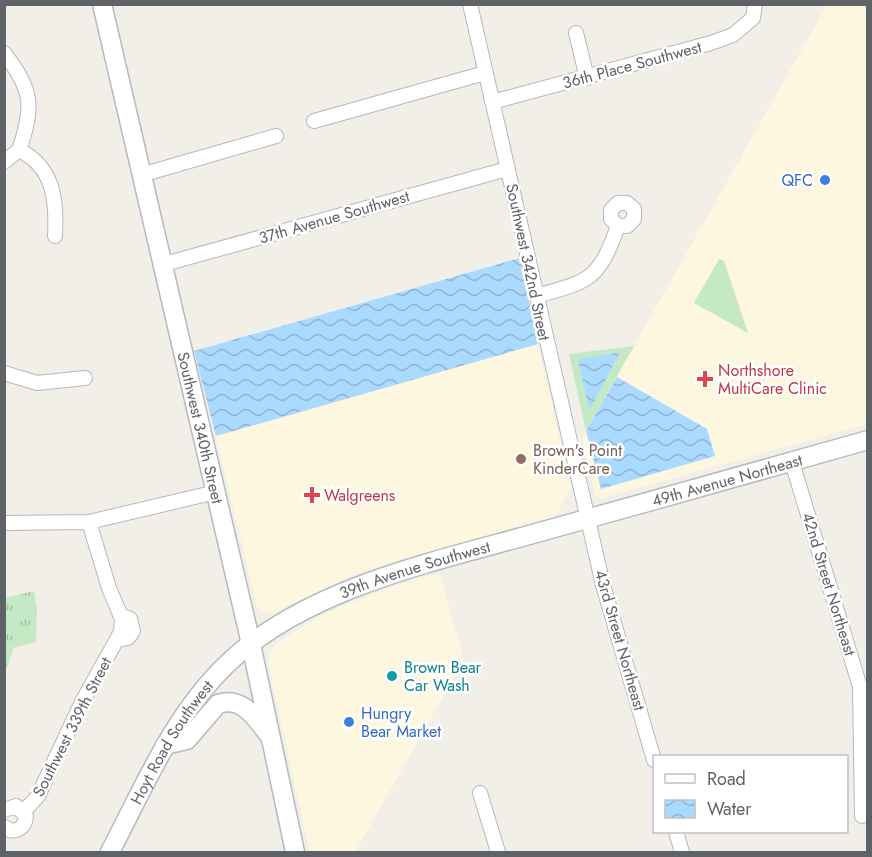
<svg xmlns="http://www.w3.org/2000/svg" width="872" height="857" font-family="Jost,sans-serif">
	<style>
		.commercial { fill: #fef7e0 }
		.green { fill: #c5e8c5 }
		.park { fill: url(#park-tufts) }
		.water { fill: url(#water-waves) }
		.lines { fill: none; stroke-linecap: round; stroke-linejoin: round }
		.street-casing { stroke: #b5b8bc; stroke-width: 16 }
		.secondary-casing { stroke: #b6babf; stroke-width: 21 }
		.street { stroke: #fff; stroke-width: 14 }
		.secondary { stroke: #fff; stroke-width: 18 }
		.shop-dot { fill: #3f7fe0; stroke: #fff; stroke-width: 2 }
		.health-dot { fill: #e0444e; stroke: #fff; stroke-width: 2 }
		.education-dot { fill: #8d6e63; stroke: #fff; stroke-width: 2 }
		.culture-dot { fill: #0f9aa8; stroke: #fff; stroke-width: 2 }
		.labels { text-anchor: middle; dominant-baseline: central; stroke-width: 5; stroke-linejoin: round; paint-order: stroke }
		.street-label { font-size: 16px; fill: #5f6368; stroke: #fff }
		.shop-label { font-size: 16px; fill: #366cbe; stroke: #fff; text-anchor: end }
		.health-label { font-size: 16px; fill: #be3a42; stroke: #fff; text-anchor: start }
		.education-label { font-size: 16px; fill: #785e54; stroke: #fff; text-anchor: start }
		.culture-label { font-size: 16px; fill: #0d838f; stroke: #fff; text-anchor: start }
	</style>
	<defs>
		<pattern id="park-tufts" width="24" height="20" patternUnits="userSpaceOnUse" patternTransform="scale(1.5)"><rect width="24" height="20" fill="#c5e8c5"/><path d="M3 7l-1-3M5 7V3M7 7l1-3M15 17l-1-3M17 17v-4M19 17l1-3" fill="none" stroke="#a3c0a4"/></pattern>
		<pattern id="water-waves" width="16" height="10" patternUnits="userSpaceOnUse" patternTransform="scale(1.5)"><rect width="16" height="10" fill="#aadaff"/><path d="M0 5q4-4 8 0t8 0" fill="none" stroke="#8eb4d2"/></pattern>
	</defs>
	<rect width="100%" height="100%" fill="#f1efe8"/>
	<path class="commercial" d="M 827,5 L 867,5 L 867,424 L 601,498 L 595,495 L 582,438 Z
		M 538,344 L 571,489 L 555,516 L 357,573 L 274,613 L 265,613 L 257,608 L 216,436 Z
		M 439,573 L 464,660 L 355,852 L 310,852 L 269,668 L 269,653 L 278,642 L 328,612 L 394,586 Z"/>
	<path class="green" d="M 719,259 L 724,261 L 748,333 L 694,303 Z
		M 634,346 L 586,431 L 569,354 Z"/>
	<path class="park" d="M 34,591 L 37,609 L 36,642 L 14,648 L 5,672 L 5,598 Z"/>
	<path class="water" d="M 520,258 L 538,344 L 216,436 L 194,351 Z
		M 620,352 L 590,409 L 589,409 L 578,360 Z
		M 617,377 L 707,429 L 715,456 L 601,489 L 586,431 Z"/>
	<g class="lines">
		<g class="street-casing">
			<path id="street" d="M 470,4 L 603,585 L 654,760
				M 576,33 L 587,78
				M 4,53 C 33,90 34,107 19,150 C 54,167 57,201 55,236
				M 492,102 L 711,43 L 733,35 L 753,18 L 755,4
				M 314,121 L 485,73
				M 4,162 L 19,150
				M 141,175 L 276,136
				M 161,265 L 507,169
				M 536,296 C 590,281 598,281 618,226 L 627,226 L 634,219 L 634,209 L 627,203 L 618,203 L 611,210 L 611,219 L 618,226
				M 4,373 L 37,383 L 85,378
				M 792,462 L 860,687 L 862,816
				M 4,523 L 89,522 L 216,492
				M 118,640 L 128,638 L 133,631 L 130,619 L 120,615
				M 480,793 L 498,852
				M 4,810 L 16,806 L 26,816 C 25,828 15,835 4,827
				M 24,811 L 38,796 L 82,702 L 121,632 L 122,619 L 109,588 L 89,522
				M 676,832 L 682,852"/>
		</g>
		<g class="secondary-casing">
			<g id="secondary">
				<path id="s1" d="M 102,4 L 251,644 L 295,852"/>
				<path d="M 165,745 L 187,740 L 218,704 C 242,696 255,717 268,734"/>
				<path id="s2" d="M 110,852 C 144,787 173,716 227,664 C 308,586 442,560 547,530 C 654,500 761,471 868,440"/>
			</g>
		</g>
		<use href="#street" class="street"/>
		<use href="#secondary" class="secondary"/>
	</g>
	<g class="shop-dot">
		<circle cx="825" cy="180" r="6"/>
		<circle cx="349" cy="722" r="6"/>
	</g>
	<g class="health-dot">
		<path d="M702 370h6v6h6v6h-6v6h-6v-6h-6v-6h6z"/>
		<path d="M309 486h6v6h6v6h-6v6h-6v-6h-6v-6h6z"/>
	</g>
	<circle class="education-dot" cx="521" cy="459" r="6"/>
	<circle class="culture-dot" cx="392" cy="676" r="6"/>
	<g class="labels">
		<g class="street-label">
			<text transform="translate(632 65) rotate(-15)">36th Place Southwest</text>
			<text transform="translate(334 217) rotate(-16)">37th Avenue Southwest</text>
			<text transform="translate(528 262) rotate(78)">Southwest 342nd Street</text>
			<text stroke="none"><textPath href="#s1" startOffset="435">Southwest 340th Street</textPath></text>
			<text stroke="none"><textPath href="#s2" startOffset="760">49th Avenue Northeast</textPath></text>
			<text stroke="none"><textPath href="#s2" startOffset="435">39th Avenue Southwest</textPath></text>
			<text transform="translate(829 584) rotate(73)">42nd Street Northeast</text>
			<text transform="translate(620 640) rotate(74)">43rd Street Northeast</text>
			<text transform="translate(72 727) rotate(-63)">Southwest 339th Street</text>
			<text stroke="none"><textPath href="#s2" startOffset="126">Hoyt Road Southwest</textPath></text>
		</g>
		<g class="shop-label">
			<text x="813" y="180">QFC</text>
			<text x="361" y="713" text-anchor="start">Hungry<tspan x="361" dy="18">Bear Market</tspan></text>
		</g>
		<g class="health-label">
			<text x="718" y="370">Northshore<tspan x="718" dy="18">MultiCare Clinic</tspan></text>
			<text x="324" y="495">Walgreens</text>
		</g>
		<g class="education-label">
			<text x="533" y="450">Brown's Point<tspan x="533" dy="18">KinderCare</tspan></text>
		</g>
		<g class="culture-label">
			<text x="404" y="667">Brown Bear<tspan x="404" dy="18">Car Wash</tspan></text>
		</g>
	</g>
	<rect width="872" height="857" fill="none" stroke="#5f6368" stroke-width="12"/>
	<rect x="653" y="755" width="195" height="78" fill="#ffffff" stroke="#bfc1c3" stroke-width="1.5"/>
	<rect x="665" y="774" width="30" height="9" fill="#ffffff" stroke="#bfc1c3" stroke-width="1.5"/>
	<text x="707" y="785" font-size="18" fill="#5f6368">Road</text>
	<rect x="665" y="800" width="30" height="18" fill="url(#water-waves)" stroke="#bfc1c3" stroke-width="1.5"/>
	<text x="707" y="815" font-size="18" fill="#5f6368">Water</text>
</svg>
